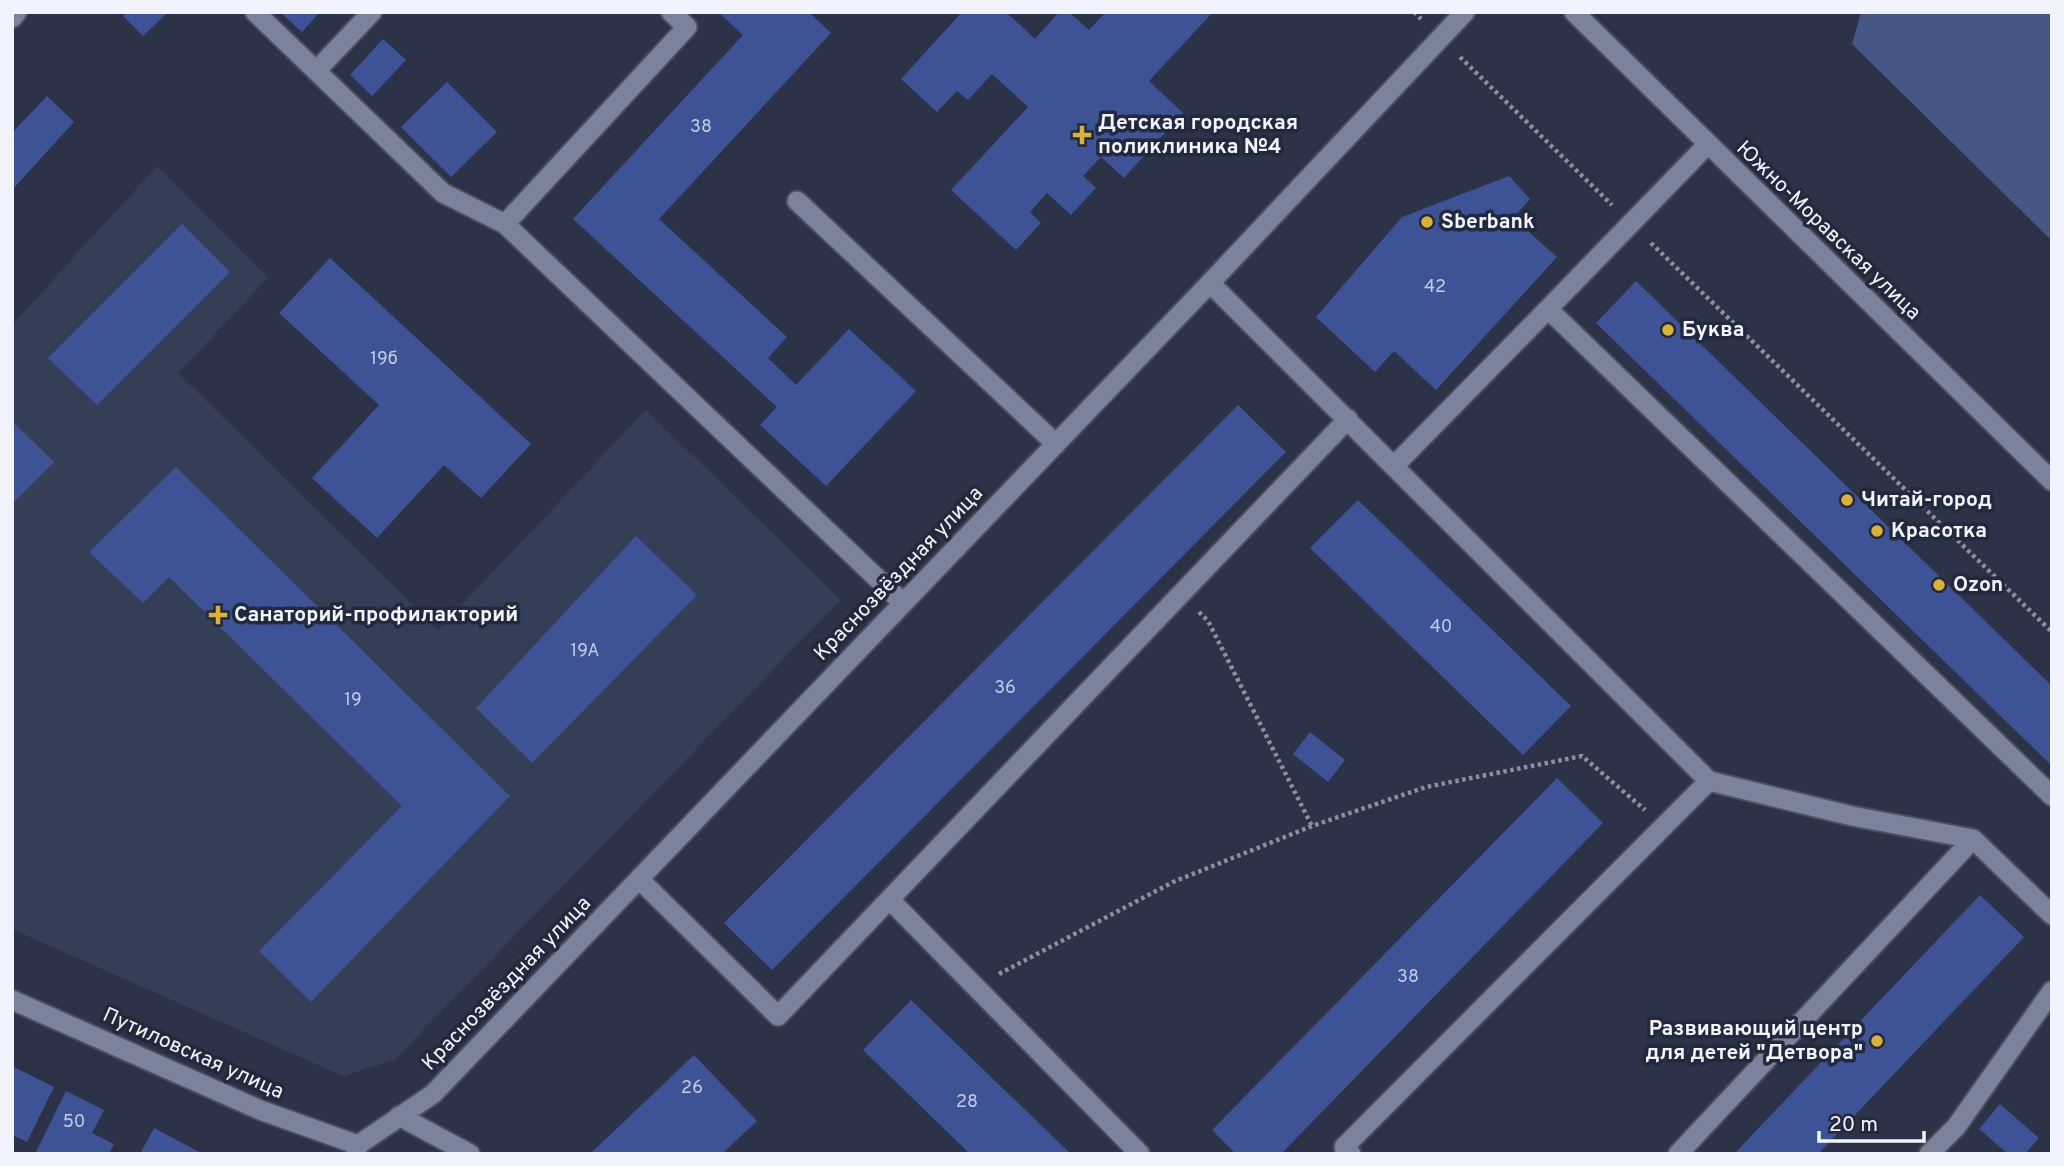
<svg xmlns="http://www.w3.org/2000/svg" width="2064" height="1166" font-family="Overpass,sans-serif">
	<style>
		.built { fill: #343e57 }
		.green { fill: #475682 }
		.building { fill: #3e5296 }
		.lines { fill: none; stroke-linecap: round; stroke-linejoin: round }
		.service-casing { stroke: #494f5f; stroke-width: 23 }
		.tertiary-casing { stroke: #494f5f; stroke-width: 23 }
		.secondary-casing { stroke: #494f5f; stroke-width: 23 }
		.path { stroke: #8b909f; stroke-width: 4.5; stroke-dasharray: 3.5 3.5; stroke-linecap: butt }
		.service { stroke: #7a839b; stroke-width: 19 }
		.tertiary { stroke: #7a839b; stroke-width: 19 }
		.secondary { stroke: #7a839b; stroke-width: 19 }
		.poi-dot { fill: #ddb233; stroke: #22293d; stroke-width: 2.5 }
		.labels { text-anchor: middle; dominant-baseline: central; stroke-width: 7; stroke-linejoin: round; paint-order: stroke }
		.number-label { font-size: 18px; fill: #c4cce2 }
		.poi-label { font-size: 21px; font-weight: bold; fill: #f1f4fc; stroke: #22293d; text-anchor: start }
		.street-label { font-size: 21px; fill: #f1f4fc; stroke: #22293d }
	</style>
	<rect width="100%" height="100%" fill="#2c3348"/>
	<path class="built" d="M 157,166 L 268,278 L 178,373 L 438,630 L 646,410 L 841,600 L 394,1060 L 343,1076 L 12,929 L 12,325 Z"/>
	<path class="green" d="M 1861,12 L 2052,12 L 2052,241 L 1852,44 Z"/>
	<path class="building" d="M 127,12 L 168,12 L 143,36 L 123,16 Z
		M 280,12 L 320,12 L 302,32 Z
		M 718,12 L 809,12 L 831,33 L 659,219 L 787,337 L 768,358 L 796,385 L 849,329 L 916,391 L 826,486 L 760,425 L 777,407 L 573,219 L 743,35 Z
		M 962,12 L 1006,12 L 1035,39 L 1059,12 L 1069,12 L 1089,30 L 1106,12 L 1213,12 L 1149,81 L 1183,113 L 1124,178 L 1101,157 L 1083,176 L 1096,188 L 1071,215 L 1047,193 L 1030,212 L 1041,223 L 1016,250 L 951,190 L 1028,107 L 992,74 L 968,100 L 957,91 L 937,112 L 901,79 Z
		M 383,39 L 406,60 L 372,96 L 350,75 Z
		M 447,82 L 497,132 L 451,177 L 401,127 Z
		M 47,96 L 74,122 L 12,190 L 12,133 Z
		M 1509,176 L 1530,199 L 1513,218 L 1557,257 L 1436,390 L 1394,351 L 1375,372 L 1316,317 L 1402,217 Z
		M 182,224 L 230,272 L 97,405 L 48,358 Z
		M 330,258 L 531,444 L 481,498 L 444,465 L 377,538 L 312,478 L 379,405 L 279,313 Z
		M 1636,281 L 2052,686 L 2052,766 L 1596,323 Z
		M 1238,405 L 1286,452 L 772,970 L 724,923 Z
		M 12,421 L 54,462 L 12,504 Z
		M 176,467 L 510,796 L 311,1002 L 259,951 L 402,806 L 169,577 L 143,603 L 89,552 Z
		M 1358,500 L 1571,706 L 1523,755 L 1310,548 Z
		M 636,536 L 697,595 L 532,763 L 476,708 Z
		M 1310,732 L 1345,760 L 1328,782 L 1293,754 Z
		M 1557,778 L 1603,823 L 1281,1154 L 1236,1154 L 1212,1130 Z
		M 1980,895 L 2024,937 L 1818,1154 L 1734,1154 Z
		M 911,1000 L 1071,1154 L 970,1154 L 863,1050 Z
		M 694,1055 L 757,1121 L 722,1154 L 590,1154 Z
		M 12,1066 L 54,1087 L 27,1142 L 12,1135 Z
		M 66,1091 L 104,1110 L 92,1133 L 114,1144 L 109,1154 L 35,1154 Z
		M 2000,1104 L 2039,1138 L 2025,1154 L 2008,1154 L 1979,1129 Z
		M 154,1128 L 203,1154 L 140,1154 Z"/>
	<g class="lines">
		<g class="service-casing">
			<path id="service" d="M 255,12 L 443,193 L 505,224 L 902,602
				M 316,71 L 372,12
				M 797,201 L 1056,444
				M 505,224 L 687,27 L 671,12
				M 1210,283 L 1709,781 L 1852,816 L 1973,839 L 2052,915
				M 1548,309 L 1707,145
				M 1395,465 L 1548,309 L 2052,796
				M 639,879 L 778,1016 L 1348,419
				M 891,901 L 1140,1154
				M 399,1116 L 470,1154
				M 1351,1154 L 1344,1147 L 1709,781
				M 1678,1154 L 1973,839
				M 1929,1154 L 1956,1127 L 2052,991"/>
		</g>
		<g class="tertiary-casing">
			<path id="tertiary" d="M 12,18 L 17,12
				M 12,1000 L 260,1110 L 358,1145
				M 356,1154 L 358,1145 L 433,1094 L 1210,283 L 1465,12"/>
		</g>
		<g class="secondary-casing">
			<path id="secondary" d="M 1574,12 L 2052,481"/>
		</g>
		<path class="path" d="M 1414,12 L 1421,19
			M 1460,57 L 1612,205
			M 1651,243 L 2052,632
			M 1199,612 L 1208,621 L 1312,826
			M 999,974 L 1173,882 L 1312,826 L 1426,787 L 1582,756 L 1645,810"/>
		<use href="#service" class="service"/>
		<use href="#tertiary" class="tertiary"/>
		<use href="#secondary" class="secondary"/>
	</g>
	<g class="poi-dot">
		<path d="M1078.5 124.5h7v7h7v7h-7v7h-7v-7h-7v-7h7z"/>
		<circle cx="1427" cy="222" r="7"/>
		<circle cx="1668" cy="330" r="7"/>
		<circle cx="1847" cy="500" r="7"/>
		<circle cx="1877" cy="531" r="7"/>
		<circle cx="1939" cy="585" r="7"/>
		<path d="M214.5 604.5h7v7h7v7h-7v7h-7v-7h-7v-7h7z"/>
		<circle cx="1877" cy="1041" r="7"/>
	</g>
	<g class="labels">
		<g class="number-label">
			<text x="701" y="127">38</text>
			<text x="1435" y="287">42</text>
			<text x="384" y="359">19б</text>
			<text x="1441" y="627">40</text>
			<text x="585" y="651">19А</text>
			<text x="1005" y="688">36</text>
			<text x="353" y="700">19</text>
			<text x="1408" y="977">38</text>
			<text x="692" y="1088">26</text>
			<text x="967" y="1102">28</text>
			<text x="74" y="1122">50</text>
		</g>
		<g class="poi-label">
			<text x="1098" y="123">Детская городская<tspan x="1098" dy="24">поликлиника №4</tspan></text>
			<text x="1441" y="222">Sberbank</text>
			<text x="1682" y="330">Буква</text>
			<text x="1861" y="500">Читай-город</text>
			<text x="1891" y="531">Красотка</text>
			<text x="1953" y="585">Ozon</text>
			<text x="234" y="615">Cанаторий-профилакторий</text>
			<text x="1863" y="1029" text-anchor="end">Развивающий центр<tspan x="1863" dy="24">для детей "Детвора"</tspan></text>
		</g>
		<g class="street-label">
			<text transform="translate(1828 231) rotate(44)">Южно-Моравская улица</text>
			<text transform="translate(899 574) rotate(-46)">Краснозвёздная улица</text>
			<text transform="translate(507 984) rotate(-46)">Краснозвёздная улица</text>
			<text transform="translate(193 1054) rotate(24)">Путиловская улица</text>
		</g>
	</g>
	<rect width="2064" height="1166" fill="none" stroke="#f1f4fc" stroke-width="28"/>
	<path d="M1819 1131v10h105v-10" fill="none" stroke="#f1f4fc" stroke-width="3.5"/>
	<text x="1829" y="1131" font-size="21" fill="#f1f4fc" stroke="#22293d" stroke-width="5" paint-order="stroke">20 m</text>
</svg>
